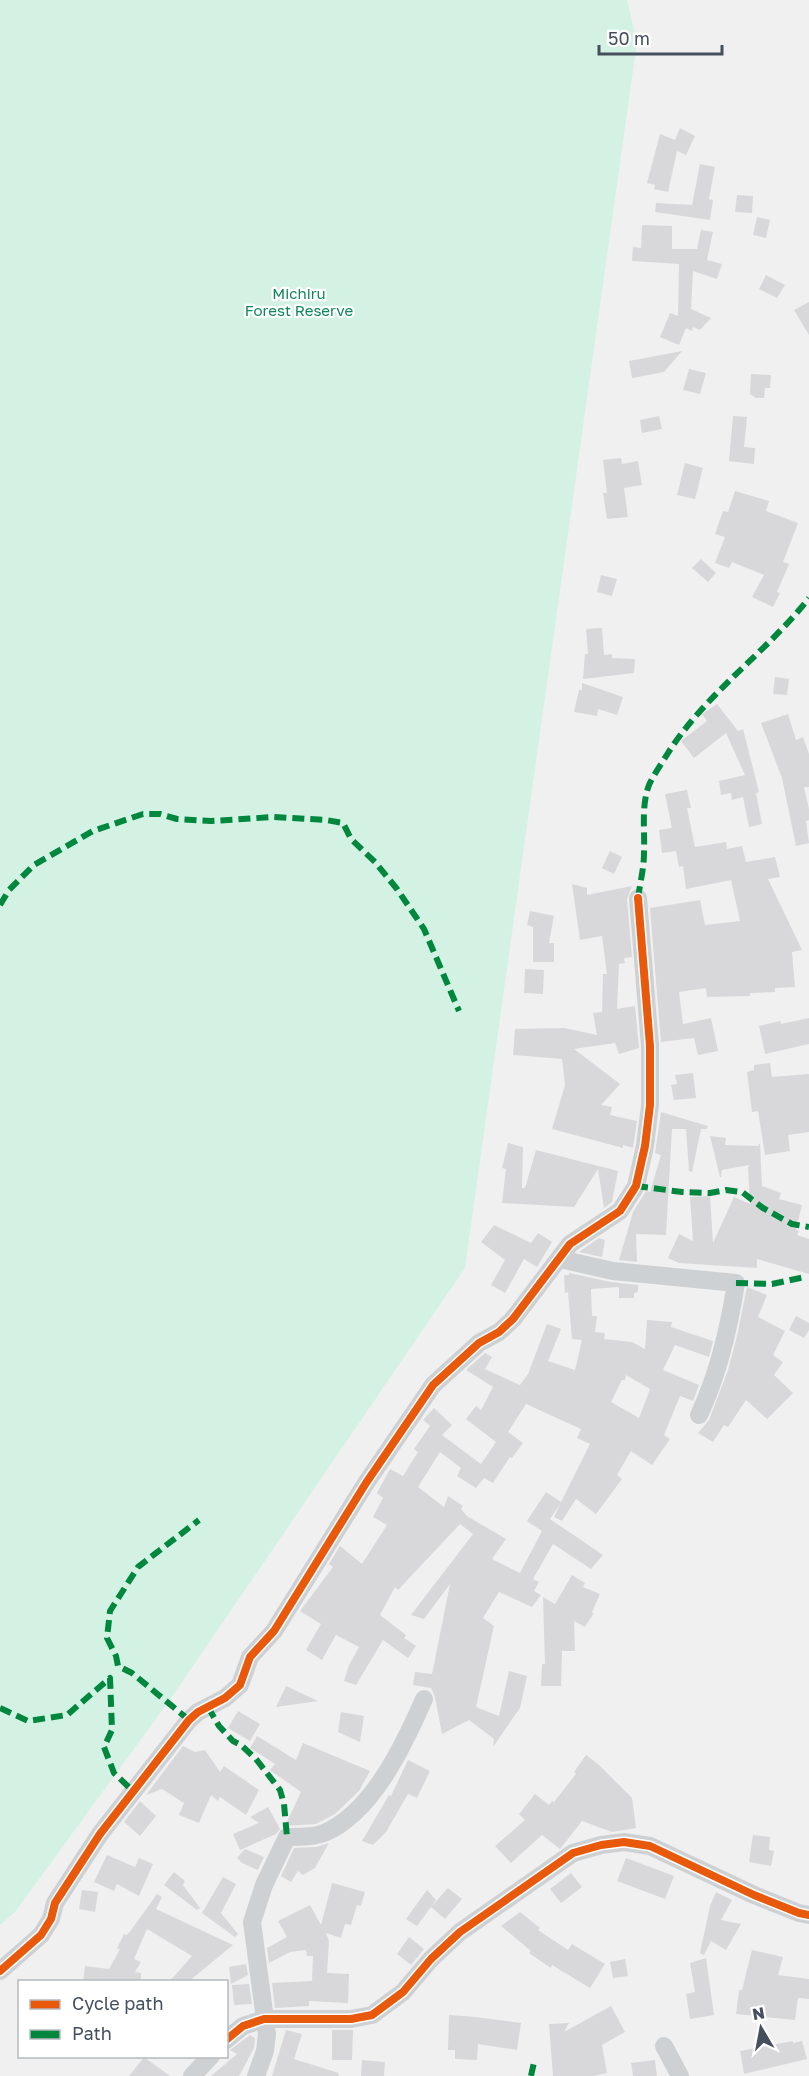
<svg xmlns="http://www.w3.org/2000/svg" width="809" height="2076" font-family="'Golos Text',sans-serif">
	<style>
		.green { fill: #d3f2e3 }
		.building { fill: #d8d8db; fill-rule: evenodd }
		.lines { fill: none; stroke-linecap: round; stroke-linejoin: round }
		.minor { stroke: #ced1d4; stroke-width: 18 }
		.quiet { stroke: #00873e; stroke-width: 6; stroke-dasharray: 12 6; stroke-linecap: butt }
		.cycleway-casing { stroke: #fff; stroke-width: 11 }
		.cycleway { stroke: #e8590c; stroke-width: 8 }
		.labels { text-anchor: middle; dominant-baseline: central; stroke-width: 4.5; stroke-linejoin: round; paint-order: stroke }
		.park-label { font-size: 15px; fill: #10865b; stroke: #fff }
	</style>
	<rect width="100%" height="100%" fill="#f1f0f0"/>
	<path class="green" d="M 0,0 L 627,0 L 637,42 L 465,1268 L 169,1701 L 15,1912 L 0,1925 Z"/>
	<path class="building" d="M 680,128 L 695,136 L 686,155 L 677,151 L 668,192 L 654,189 L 655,185 L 647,183 L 660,134 L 675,140 Z
		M 700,164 L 715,167 L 709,199 L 713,200 L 710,220 L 655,212 L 656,203 L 692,205 Z
		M 737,195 L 753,196 L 752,213 L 735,212 Z
		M 757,217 L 770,220 L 766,238 L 753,235 Z
		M 642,225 L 672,226 L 672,249 L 697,249 L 701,230 L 713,232 L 707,260 L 722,264 L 717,279 L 693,271 L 691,309 L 711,318 L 700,330 L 693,327 L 692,331 L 686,328 L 679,345 L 660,337 L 670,313 L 678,316 L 679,264 L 632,261 L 633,247 L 641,248 Z
		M 766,275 L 785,285 L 777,298 L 759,289 Z
		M 809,302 L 809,335 L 794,310 Z
		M 682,351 L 664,372 L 632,378 L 629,361 Z
		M 689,369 L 706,373 L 700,394 L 683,390 Z
		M 751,374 L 771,375 L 770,388 L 765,388 L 764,398 L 756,398 L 750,394 Z
		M 659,416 L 662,429 L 642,433 L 640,420 Z
		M 733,416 L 747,417 L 744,447 L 755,448 L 754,464 L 729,461 Z
		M 621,458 L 622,464 L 638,461 L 642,485 L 624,488 L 628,517 L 607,519 L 603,493 L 607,493 L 603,460 Z
		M 685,463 L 703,468 L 695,499 L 677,495 Z
		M 735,491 L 769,501 L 766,511 L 798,523 L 783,562 L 789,564 L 777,592 L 780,593 L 773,607 L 752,597 L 764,575 L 732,562 L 729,568 L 715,563 L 725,537 L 715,534 L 723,511 L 728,512 Z
		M 701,559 L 716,573 L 708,582 L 692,568 Z
		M 601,575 L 617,579 L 612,596 L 597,592 Z
		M 602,628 L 604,655 L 612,654 L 612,658 L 635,659 L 634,673 L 583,679 L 585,654 L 588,654 L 586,629 Z
		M 775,677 L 789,679 L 787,695 L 773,694 Z
		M 582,683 L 623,697 L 617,715 L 598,709 L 597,716 L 574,712 L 579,690 L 582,690 Z
		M 717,704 L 738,731 L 743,729 L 759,792 L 756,793 L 762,824 L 749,827 L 743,797 L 732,800 L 731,793 L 721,795 L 719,781 L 745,775 L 726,733 L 694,758 L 681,741 L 707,721 L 702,714 Z
		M 788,714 L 796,740 L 803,737 L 809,754 L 809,787 L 804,787 L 809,809 L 809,820 L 806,821 L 809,843 L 796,846 L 782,778 L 761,723 Z
		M 687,790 L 691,808 L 687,808 L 695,847 L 726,842 L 727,849 L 742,846 L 746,862 L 775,857 L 780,877 L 768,879 L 802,950 L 792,952 L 795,987 L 775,988 L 775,992 L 750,993 L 750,996 L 707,997 L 706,988 L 679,992 L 683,1024 L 711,1018 L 718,1051 L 698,1055 L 694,1038 L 661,1042 L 650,908 L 700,900 L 705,925 L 740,921 L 731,880 L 686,889 L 683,866 L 679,867 L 676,851 L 662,853 L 659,830 L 672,828 L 665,794 Z
		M 610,851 L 622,857 L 614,874 L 602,868 Z
		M 572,884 L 587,888 L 587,895 L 632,886 L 627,899 L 632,957 L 624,958 L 625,963 L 619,964 L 617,1009 L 635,1006 L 639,1048 L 619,1054 L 615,1043 L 574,1049 L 620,1084 L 601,1105 L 612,1107 L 610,1115 L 637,1121 L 633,1148 L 623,1145 L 623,1148 L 552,1129 L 565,1085 L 562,1059 L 513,1055 L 515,1029 L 564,1028 L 597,1035 L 593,1013 L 602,1012 L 603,974 L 607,974 L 602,936 L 580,940 Z
		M 530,911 L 554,916 L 549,943 L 554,943 L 554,962 L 533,962 L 533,927 L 527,925 Z
		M 525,969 L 544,970 L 543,994 L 524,993 Z
		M 809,1018 L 809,1044 L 765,1054 L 759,1026 L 780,1021 L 781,1024 Z
		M 770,1063 L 772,1077 L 809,1074 L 809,1132 L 788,1135 L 790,1151 L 765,1155 L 758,1111 L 752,1112 L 747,1072 L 754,1070 L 754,1065 Z
		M 693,1073 L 696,1098 L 674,1100 L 671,1085 L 677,1084 L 675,1075 Z
		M 661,1112 L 708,1126 L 707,1129 L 701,1129 L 692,1172 L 689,1171 L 686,1129 L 672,1129 L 666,1235 L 636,1234 L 637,1262 L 619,1260 L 633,1212 L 646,1191 L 650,1192 L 661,1155 L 655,1153 Z
		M 710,1136 L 726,1138 L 725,1145 L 758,1146 L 760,1143 L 762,1186 L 781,1193 L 779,1199 L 802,1205 L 796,1230 L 799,1231 L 797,1235 L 809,1239 L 809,1274 L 757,1259 L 757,1268 L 679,1263 L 668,1258 L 679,1234 L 693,1241 L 690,1197 L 710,1196 L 713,1243 L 734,1197 L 750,1204 L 748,1168 L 749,1165 L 722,1170 L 721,1177 L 720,1177 Z
		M 508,1143 L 523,1147 L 522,1188 L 525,1188 L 536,1150 L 618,1171 L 612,1202 L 604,1208 L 598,1169 L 574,1207 L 502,1203 L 506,1169 L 502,1168 Z
		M 494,1225 L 531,1243 L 538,1233 L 552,1242 L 537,1267 L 524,1259 L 505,1293 L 491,1285 L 505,1260 L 481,1242 Z
		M 599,1238 L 605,1240 L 602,1257 L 579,1252 Z
		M 569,1273 L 611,1282 L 638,1285 L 638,1292 L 634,1293 L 634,1298 L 619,1298 L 619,1287 L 591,1289 L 592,1316 L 597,1316 L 595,1332 L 605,1333 L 604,1339 L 632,1342 L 645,1349 L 647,1320 L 672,1322 L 671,1327 L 713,1341 L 709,1357 L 675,1345 L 663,1370 L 699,1385 L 693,1401 L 680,1396 L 664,1435 L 670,1439 L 652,1465 L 631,1451 L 617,1475 L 622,1479 L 596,1514 L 576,1499 L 562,1521 L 554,1517 L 560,1504 L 550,1519 L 603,1555 L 591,1569 L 553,1544 L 533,1579 L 539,1582 L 534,1591 L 541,1595 L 532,1607 L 499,1592 L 483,1618 L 494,1626 L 476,1707 L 499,1716 L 509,1671 L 527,1676 L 520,1708 L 493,1747 L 494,1739 L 469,1720 L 442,1734 L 435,1697 L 431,1688 L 413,1685 L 415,1672 L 432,1674 L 450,1584 L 424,1619 L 411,1615 L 473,1534 L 460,1524 L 398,1590 L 395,1587 L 380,1615 L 406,1635 L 404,1638 L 416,1646 L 408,1658 L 383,1640 L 356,1685 L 344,1681 L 349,1665 L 359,1647 L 336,1635 L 322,1660 L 306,1650 L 321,1624 L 300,1611 L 333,1567 L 329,1564 L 340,1546 L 362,1564 L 387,1525 L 373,1517 L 383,1498 L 377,1493 L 390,1469 L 403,1476 L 418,1452 L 414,1449 L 430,1426 L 423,1420 L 434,1408 L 452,1425 L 442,1435 L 481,1464 L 496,1442 L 466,1419 L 476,1406 L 481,1410 L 493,1387 L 466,1370 L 485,1353 L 492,1357 L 485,1369 L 520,1385 L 528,1374 L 547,1324 L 561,1329 L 548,1361 L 575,1370 L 582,1340 L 572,1339 L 568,1292 L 565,1293 L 564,1275 L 569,1275 ZM 626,1375 L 650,1389 L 639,1418 L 611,1402 L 622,1380 L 625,1380 ZM 526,1404 L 581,1429 L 577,1438 L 590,1444 L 561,1502 L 546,1492 L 527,1521 L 542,1531 L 520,1573 L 492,1559 L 506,1539 L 467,1516 L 461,1509 L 463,1506 L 448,1496 L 444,1507 L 418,1487 L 440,1452 L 461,1468 L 457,1476 L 476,1488 L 484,1478 L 493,1483 L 510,1457 L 512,1458 L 523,1443 L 508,1432 Z
		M 747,1287 L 767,1295 L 758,1317 L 785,1331 L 773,1355 L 783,1362 L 774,1375 L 793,1393 L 767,1419 L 746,1400 L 728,1427 L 724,1425 L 713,1442 L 698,1433 L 709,1420 L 728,1370 L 737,1336 Z
		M 796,1316 L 809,1323 L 809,1330 L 804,1338 L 789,1330 Z
		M 572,1575 L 585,1583 L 583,1587 L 600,1594 L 592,1612 L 594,1613 L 585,1627 L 574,1621 L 575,1651 L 562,1651 L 561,1686 L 541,1686 L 542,1664 L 545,1664 L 543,1597 L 555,1604 Z
		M 286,1686 L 318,1701 L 276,1707 Z
		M 238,1711 L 260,1724 L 250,1741 L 228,1728 Z
		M 341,1712 L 364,1716 L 360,1742 L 338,1732 Z
		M 257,1736 L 296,1760 L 303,1743 L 370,1771 L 359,1791 L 335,1814 L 316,1824 L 285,1826 L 301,1792 L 270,1770 L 275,1764 L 250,1748 Z
		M 183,1746 L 195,1752 L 205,1750 L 220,1772 L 224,1766 L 259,1790 L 246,1815 L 220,1797 L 218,1801 L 211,1795 L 199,1823 L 179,1815 L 184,1803 L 162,1789 L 146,1795 Z
		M 586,1755 L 599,1765 L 632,1798 L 636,1828 L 612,1832 L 582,1821 L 560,1849 L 542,1835 L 511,1863 L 495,1846 L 525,1820 L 519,1814 L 535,1794 L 549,1805 L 552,1801 L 554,1802 L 576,1774 L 574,1772 Z
		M 408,1760 L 430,1771 L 417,1798 L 408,1794 L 386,1832 L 373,1845 L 362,1841 L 389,1795 L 391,1796 Z
		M 140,1801 L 156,1816 L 140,1836 L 124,1822 Z
		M 268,1807 L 280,1829 L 276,1834 L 240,1850 L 233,1834 L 259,1823 L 250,1817 Z
		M 753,1835 L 770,1837 L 769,1850 L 774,1851 L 771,1866 L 749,1862 Z
		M 329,1843 L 315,1868 L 303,1875 L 298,1871 L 291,1882 L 281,1876 L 294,1848 L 316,1847 Z
		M 245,1849 L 264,1857 L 258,1870 L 242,1863 L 237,1858 Z
		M 107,1855 L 135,1867 L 139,1858 L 153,1864 L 139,1896 L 117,1884 L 114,1891 L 94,1882 Z
		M 626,1858 L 674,1876 L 665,1899 L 617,1881 Z
		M 174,1872 L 185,1881 L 183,1885 L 200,1908 L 197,1910 L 164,1885 Z
		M 571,1873 L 582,1887 L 561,1903 L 550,1889 Z
		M 223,1877 L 236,1884 L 221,1913 L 238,1934 L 235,1937 L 202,1913 Z
		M 332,1883 L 365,1892 L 361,1906 L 357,1905 L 351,1925 L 345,1924 L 341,1938 L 326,1933 L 329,1941 L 327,1973 L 349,1974 L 348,2003 L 309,2001 L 309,2006 L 275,2008 L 272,1983 L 312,1981 L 313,1956 L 307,1956 L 306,1950 L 290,1952 L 269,1963 L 267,1948 L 287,1937 L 278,1921 L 310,1905 L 321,1925 Z
		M 448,1888 L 462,1899 L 445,1919 L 431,1907 Z
		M 82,1890 L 98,1892 L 95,1912 L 79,1909 Z
		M 427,1890 L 436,1900 L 417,1926 L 406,1919 Z
		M 716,1892 L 732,1900 L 721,1920 L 741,1924 L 726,1950 L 711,1941 L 704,1955 L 700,1953 L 710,1906 Z
		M 157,1894 L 162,1897 L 156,1909 L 233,1945 L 188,1982 L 169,1982 L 192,1956 L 147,1929 L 134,1959 L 141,1962 L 135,1972 L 141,1973 L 141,1982 L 83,1982 L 85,1966 L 109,1969 L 120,1949 L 117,1948 L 124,1934 L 126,1935 L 129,1933 Z
		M 520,1912 L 540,1928 L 538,1930 L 568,1950 L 572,1944 L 605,1964 L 590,1988 L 552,1965 L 551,1968 L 529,1953 L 531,1951 L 501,1926 Z
		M 409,1937 L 424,1949 L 411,1965 L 397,1954 Z
		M 752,1950 L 783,1957 L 778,1975 L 809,1979 L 809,1999 L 798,1998 L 795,2020 L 736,2014 L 739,1990 L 742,1990 Z
		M 706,1958 L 714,2015 L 690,2019 L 686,1994 L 695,1992 L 690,1963 Z
		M 625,1959 L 628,1976 L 613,1978 L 610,1962 Z
		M 246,1964 L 248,1975 L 231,1984 L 229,1967 Z
		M 249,1984 L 252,2004 L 234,2005 L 232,1985 Z
		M 611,2006 L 625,2032 L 602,2045 L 607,2073 L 594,2076 L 553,2076 L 549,2024 L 569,2023 L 564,2032 Z
		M 449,2015 L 476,2017 L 521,2023 L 517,2050 L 478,2044 L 477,2060 L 455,2059 L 455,2050 L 448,2050 Z
		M 286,2030 L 302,2034 L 294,2059 L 339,2073 L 338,2076 L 272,2076 Z
		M 332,2030 L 353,2030 L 352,2060 L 332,2060 Z
		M 250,2035 L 255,2038 L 254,2048 L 239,2076 L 211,2076 L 237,2054 L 230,2050 Z
		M 793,2041 L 793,2043 L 802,2041 L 807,2059 L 744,2074 L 740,2051 Z
		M 144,2057 L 170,2076 L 129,2076 Z
		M 362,2060 L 385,2062 L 384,2076 L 361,2076 Z
		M 655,2060 L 657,2076 L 633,2076 L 631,2063 Z"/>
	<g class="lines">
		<path class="minor" d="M 560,1259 L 613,1271 L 736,1283 C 729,1328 719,1373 699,1415
			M 0,1971 L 41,1935 L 51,1919 L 55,1903 L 100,1834 L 189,1720 L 198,1712 L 225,1698 L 240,1685 L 250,1657 L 274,1631 L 366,1483 L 433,1385 L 479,1343 L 499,1332 L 513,1319 L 570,1244 L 620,1211 L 636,1186 L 645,1146 L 650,1105 L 650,1046 L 638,898
			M 226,2040 L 243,2026 L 264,2019 L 351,2019 L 372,2015 L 403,1992 L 431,1959 L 460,1932 L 573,1853 L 601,1845 L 624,1842 L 650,1846 L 754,1895 L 799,1913 L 809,1915
			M 664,2046 L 680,2076
			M 192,2076 L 211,2056
			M 256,2076 L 265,2051 L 267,2034 L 252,1922 L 264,1885 L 287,1837 C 300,1836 312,1838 324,1833 C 372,1813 404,1745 424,1699"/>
		<path class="quiet" d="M 638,898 C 640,883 644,868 644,853 C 645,830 641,806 649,785 C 654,774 662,763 668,753 C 706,693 766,653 809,598
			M 0,905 L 9,890 L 34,865 L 93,831 L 143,814 L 160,814 L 177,819 L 211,821 L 274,817 L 326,820 L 343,823 L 351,839 L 375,862 L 397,889 L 424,929 L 459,1011
			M 636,1186 L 682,1192 L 710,1193 L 726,1190 L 742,1192 L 763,1208 L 792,1224 L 809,1227
			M 736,1283 L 772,1284 L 805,1277
			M 208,1707 L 219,1726 L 233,1741 L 241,1745 L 256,1759 L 280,1790 L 284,1804 L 287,1837
			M 0,1708 L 28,1721 L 67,1715 L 110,1678 L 112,1730 L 104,1747 L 114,1773 L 134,1792
			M 189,1720 L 132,1673 L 118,1666 L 116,1656 L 107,1638 L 110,1611 L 138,1567 L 199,1520
			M 531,2076 L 534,2062"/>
		<g class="cycleway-casing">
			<path id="cycleway" d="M 0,1971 L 41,1935 L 51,1919 L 55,1903 L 100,1834 L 189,1720 L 198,1712 L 225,1698 L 240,1685 L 250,1657 L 274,1631 L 366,1483 L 433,1385 L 479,1343 L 499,1332 L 513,1319 L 570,1244 L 620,1211 L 636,1186 L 645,1146 L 650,1105 L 650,1046 L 638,898
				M 226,2040 L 243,2026 L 264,2019 L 351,2019 L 372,2015 L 403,1992 L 431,1959 L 460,1932 L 573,1853 L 601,1845 L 624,1842 L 650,1846 L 754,1895 L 799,1913 L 809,1915"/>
		</g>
		<use href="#cycleway" class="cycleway"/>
	</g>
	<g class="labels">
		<g class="park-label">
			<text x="299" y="293">Michiru<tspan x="299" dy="17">Forest Reserve</tspan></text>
		</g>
	</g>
	<rect x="18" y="1980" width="210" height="78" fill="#ffffff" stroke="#b5b9bf" stroke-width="1.5"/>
	<rect x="30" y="2000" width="30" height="9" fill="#e8590c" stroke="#b5b9bf" stroke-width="1.5"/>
	<text x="72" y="2010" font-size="18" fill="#464f5e">Cycle path</text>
	<rect x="30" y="2030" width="30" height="9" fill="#00873e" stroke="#b5b9bf" stroke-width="1.5"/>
	<text x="72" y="2040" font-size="18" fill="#464f5e">Path</text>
	<g transform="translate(761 2028) rotate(350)" stroke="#ffffff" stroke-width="4.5" paint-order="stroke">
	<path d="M0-4.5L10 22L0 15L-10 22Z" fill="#464f5e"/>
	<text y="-9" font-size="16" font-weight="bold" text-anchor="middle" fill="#464f5e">N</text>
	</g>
	<path d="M599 45v9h123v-9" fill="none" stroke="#464f5e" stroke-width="3"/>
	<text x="608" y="45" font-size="18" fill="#464f5e" stroke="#ffffff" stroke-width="4.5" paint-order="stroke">50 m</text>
</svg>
